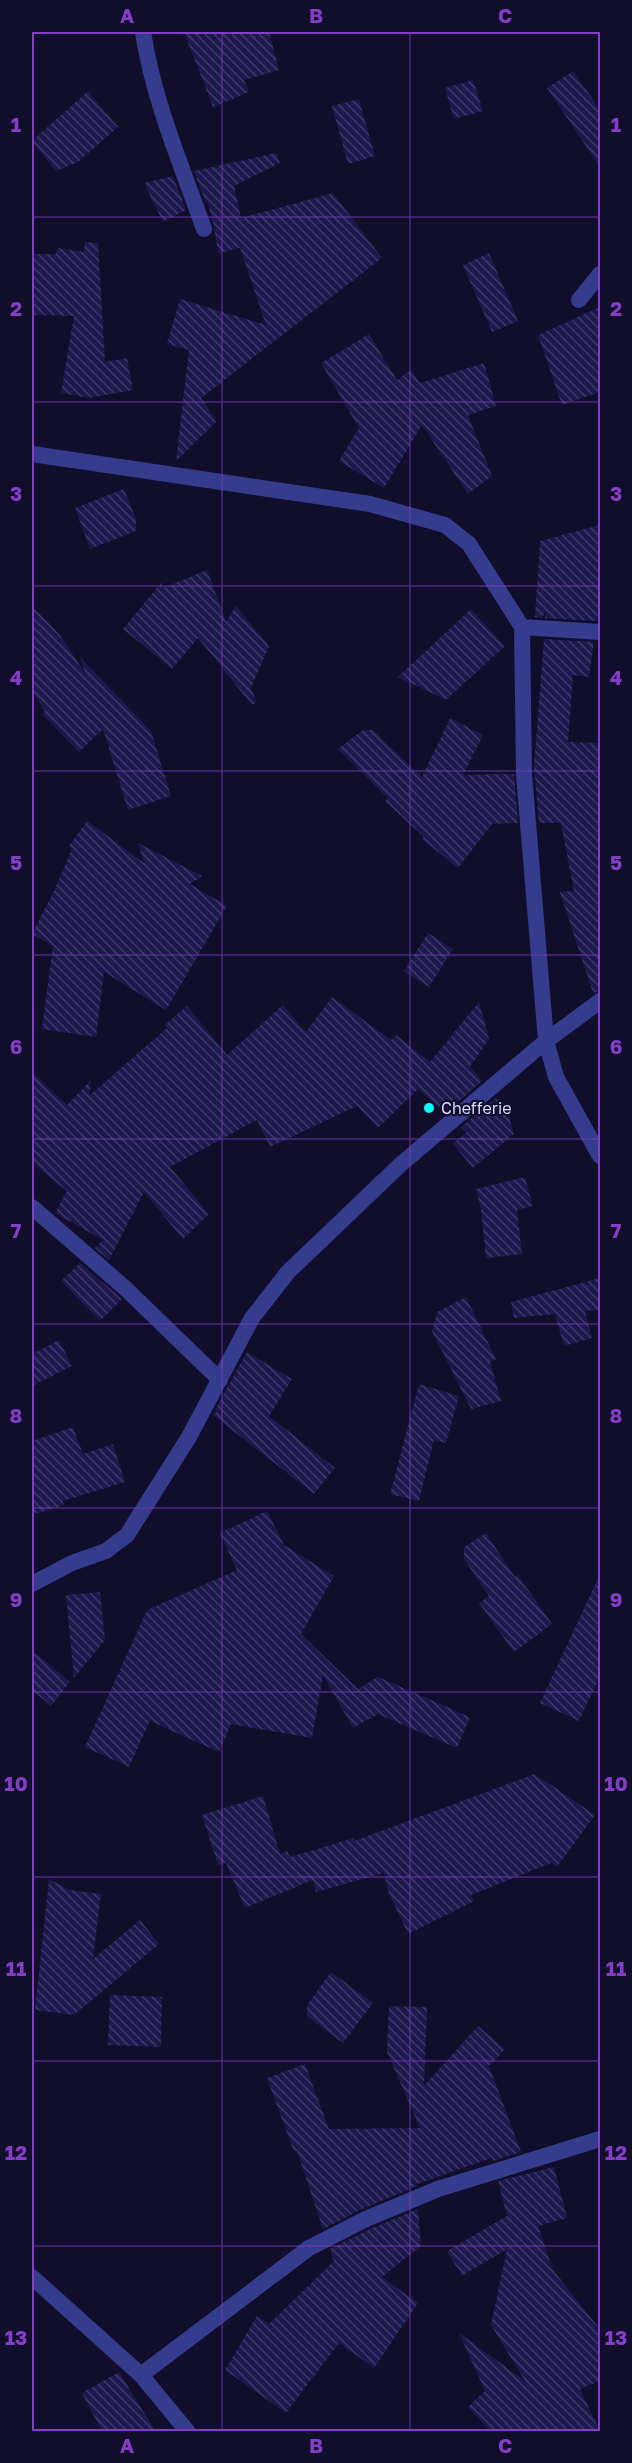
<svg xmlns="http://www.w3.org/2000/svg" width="632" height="2463" font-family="'Golos Text',sans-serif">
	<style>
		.building { fill: url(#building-back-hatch) }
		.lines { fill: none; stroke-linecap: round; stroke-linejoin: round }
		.minor { stroke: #353c8e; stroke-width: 16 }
		.grid { fill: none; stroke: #843dc5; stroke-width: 1.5; stroke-opacity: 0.55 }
		.poi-dot { fill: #04fffa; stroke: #100e2b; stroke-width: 2 }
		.labels { text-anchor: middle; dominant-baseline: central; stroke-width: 4.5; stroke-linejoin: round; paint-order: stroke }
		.poi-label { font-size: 16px; fill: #d8d8ff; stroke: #100e2b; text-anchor: start }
		.neatline { fill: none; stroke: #843dc5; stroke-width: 2 }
		.grid-label { font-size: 20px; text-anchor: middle; font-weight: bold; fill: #843dc5 }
	</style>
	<defs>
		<pattern id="building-back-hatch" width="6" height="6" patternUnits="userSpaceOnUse" patternTransform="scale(1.5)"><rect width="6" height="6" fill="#1d194e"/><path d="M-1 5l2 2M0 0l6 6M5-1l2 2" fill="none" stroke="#3d3a69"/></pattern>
	</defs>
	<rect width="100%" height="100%" fill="#100e2b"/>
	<path class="building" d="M 184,32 L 269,32 L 279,70 L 244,80 L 249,92 L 213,107 Z
		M 573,71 L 600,110 L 600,167 L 547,88 Z
		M 473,80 L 483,111 L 454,119 L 445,88 Z
		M 88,91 L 118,127 L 78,162 L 56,171 L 32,141 Z
		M 359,99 L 375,156 L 348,164 L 332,106 Z
		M 276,153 L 280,163 L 234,186 L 241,218 L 333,193 L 382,258 L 201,398 L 217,421 L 176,461 L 189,350 L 167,344 L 180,299 L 266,325 L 240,248 L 218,253 L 214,226 L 207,200 L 205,201 L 194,171 Z
		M 173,176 L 186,210 L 163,222 L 144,183 Z
		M 85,242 L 98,243 L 105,362 L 127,358 L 133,390 L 89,398 L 61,393 L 74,316 L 32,315 L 32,254 L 56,254 L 57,248 L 84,252 Z
		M 489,253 L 518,321 L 492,332 L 463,265 Z
		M 600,307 L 600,392 L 562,405 L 538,335 Z
		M 369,334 L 397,380 L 411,370 L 420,383 L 484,363 L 496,406 L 468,415 L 492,476 L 468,494 L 422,425 L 384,488 L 339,461 L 359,428 L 321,363 Z
		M 124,489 L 136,519 L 136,531 L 90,549 L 75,508 Z
		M 600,525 L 600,586 L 597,621 L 545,618 L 546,611 L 542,618 L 535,617 L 540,541 Z
		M 207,570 L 226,622 L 236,606 L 269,646 L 251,688 L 257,702 L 252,705 L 198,638 L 172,669 L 123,629 L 161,583 L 163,588 Z
		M 32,606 L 59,634 L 85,673 L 80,657 L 151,731 L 171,796 L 128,810 L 103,729 L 79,752 L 42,714 L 45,711 L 32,691 Z
		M 471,609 L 505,646 L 446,700 L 398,677 Z
		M 544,639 L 594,642 L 589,677 L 573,675 L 568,742 L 600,743 L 600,991 L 593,993 L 560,892 L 574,891 L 561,823 L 539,823 L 534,766 Z
		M 450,718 L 483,735 L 463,775 L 514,774 L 518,823 L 492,824 L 458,868 L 422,839 L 424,837 L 385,801 L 388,798 L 338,749 L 363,730 L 373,730 L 422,777 Z
		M 87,821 L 144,863 L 138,843 L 202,876 L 190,884 L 227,906 L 166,1010 L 104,972 L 96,1037 L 42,1029 L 53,946 L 32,934 L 53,893 L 72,849 L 69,846 Z
		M 428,933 L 453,949 L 429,987 L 404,971 Z
		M 332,997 L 391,1040 L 396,1035 L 430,1062 L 479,1002 L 489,1039 L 470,1067 L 482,1081 L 445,1113 L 418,1089 L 378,1128 L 357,1106 L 270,1147 L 257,1120 L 170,1167 L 209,1214 L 183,1239 L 144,1192 L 109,1260 L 95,1248 L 103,1240 L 55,1213 L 67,1191 L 32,1163 L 32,1072 L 67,1105 L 91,1080 L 89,1096 L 167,1028 L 165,1025 L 187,1006 L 227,1055 L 283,1005 L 306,1032 Z
		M 496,1098 L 508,1113 L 514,1134 L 473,1168 L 453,1144 L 467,1132 L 461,1127 Z
		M 525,1177 L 533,1206 L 517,1210 L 522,1254 L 486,1258 L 481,1209 L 476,1189 Z
		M 80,1263 L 122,1299 L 100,1321 L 61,1281 Z
		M 600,1278 L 600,1310 L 585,1311 L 592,1338 L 564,1346 L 555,1314 L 514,1318 L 511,1302 Z
		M 466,1297 L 496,1359 L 490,1362 L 501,1401 L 471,1409 L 432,1331 L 437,1312 Z
		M 59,1340 L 72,1366 L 32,1386 L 32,1354 Z
		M 247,1352 L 292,1379 L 269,1416 L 335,1468 L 314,1494 L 213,1415 L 217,1411 L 215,1410 Z
		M 419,1384 L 459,1396 L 446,1443 L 434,1440 L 419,1501 L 390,1494 Z
		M 73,1427 L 83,1454 L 113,1444 L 125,1482 L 63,1501 L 64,1505 L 32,1515 L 32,1441 Z
		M 267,1511 L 284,1545 L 334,1576 L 301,1634 L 358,1689 L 378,1677 L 470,1717 L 457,1748 L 378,1714 L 353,1728 L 323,1675 L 312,1738 L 231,1724 L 219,1752 L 150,1721 L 129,1767 L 85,1747 L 147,1610 L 237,1570 L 220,1533 Z
		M 486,1533 L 515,1577 L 518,1575 L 552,1624 L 514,1652 L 479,1603 L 489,1596 L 464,1559 L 464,1547 Z
		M 600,1574 L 600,1676 L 579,1721 L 540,1703 Z
		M 100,1592 L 105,1640 L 74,1678 L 66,1595 Z
		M 32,1650 L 70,1682 L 51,1706 L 32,1690 Z
		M 535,1774 L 595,1815 L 557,1867 L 551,1863 L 471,1895 L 474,1901 L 408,1934 L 389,1893 L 384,1873 L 316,1892 L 313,1880 L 245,1908 L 226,1863 L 218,1865 L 202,1815 L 263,1796 L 280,1854 L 287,1851 L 290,1857 L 354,1838 L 354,1841 Z
		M 49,1879 L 70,1890 L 101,1894 L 93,1959 L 140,1920 L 159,1944 L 74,2015 L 35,2010 Z
		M 331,1972 L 373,2003 L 343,2043 L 307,2016 L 307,2005 Z
		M 110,1995 L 162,1997 L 161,2047 L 108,2045 Z
		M 389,2006 L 427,2007 L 424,2086 L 478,2026 L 505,2049 L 489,2066 L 521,2152 L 493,2161 L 492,2158 L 417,2184 L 417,2186 L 362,2209 L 323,2229 L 297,2151 L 294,2152 L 267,2078 L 305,2064 L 329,2129 L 420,2128 L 387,2052 Z
		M 554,2167 L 567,2218 L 538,2226 L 553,2270 L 600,2329 L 600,2381 L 580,2389 L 600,2432 L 491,2432 L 468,2407 L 485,2391 L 459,2333 L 525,2381 L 491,2325 L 507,2249 L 462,2276 L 447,2251 L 507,2216 L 498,2181 Z
		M 418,2209 L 421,2246 L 382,2277 L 418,2303 L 374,2368 L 339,2343 L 286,2413 L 225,2370 L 257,2316 L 269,2324 L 334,2261 L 330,2249 L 370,2229 Z
		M 119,2372 L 156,2432 L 102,2432 L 82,2393 Z"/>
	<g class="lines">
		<path class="minor" d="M 143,32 C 153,99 181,164 204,229
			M 579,300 L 600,274
			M 32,454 L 370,504 L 445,525 L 469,544 L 522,627 L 524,774 L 546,1041 L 556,1077 L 600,1156
			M 522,627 L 600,632
			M 32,1207 L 125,1288 L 220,1380
			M 32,1584 L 72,1563 L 106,1551 L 127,1535 L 189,1437 L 252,1318 L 288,1272 L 400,1165 L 546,1041 L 600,1001
			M 32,2277 L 141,2375 L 188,2432
			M 141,2375 L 309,2248 L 366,2219 L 438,2189 L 600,2139"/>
	</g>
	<path class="grid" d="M 222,32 L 222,2432M 410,32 L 410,2432M 32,217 L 600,217M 32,402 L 600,402M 32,586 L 600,586M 32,771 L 600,771M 32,955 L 600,955M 32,1139 L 600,1139M 32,1324 L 600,1324M 32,1508 L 600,1508M 32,1692 L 600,1692M 32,1877 L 600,1877M 32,2061 L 600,2061M 32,2246 L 600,2246"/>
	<circle class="poi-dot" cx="429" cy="1108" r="6"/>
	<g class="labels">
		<g class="poi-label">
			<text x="441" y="1108">Chefferie</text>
		</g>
	</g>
	<rect width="632" height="2463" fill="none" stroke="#100e2b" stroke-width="66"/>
	<rect x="33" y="33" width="566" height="2397" class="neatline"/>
	<g class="grid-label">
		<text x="127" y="23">A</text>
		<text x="316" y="23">B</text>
		<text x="505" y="23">C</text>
		<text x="16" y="132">1</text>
		<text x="616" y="132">1</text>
		<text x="16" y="316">2</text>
		<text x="616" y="316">2</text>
		<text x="16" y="501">3</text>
		<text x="616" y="501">3</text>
		<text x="16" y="685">4</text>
		<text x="616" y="685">4</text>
		<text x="16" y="870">5</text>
		<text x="616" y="870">5</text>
		<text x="16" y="1054">6</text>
		<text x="616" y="1054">6</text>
		<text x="16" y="1238">7</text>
		<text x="616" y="1238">7</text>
		<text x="16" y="1423">8</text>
		<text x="616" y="1423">8</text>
		<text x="16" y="1607">9</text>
		<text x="616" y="1607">9</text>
		<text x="16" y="1791">10</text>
		<text x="616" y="1791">10</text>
		<text x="16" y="1976">11</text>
		<text x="616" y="1976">11</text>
		<text x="16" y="2160">12</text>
		<text x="616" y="2160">12</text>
		<text x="16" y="2345">13</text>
		<text x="616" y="2345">13</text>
		<text x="127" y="2453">A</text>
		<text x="316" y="2453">B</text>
		<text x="505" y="2453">C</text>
	</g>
</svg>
